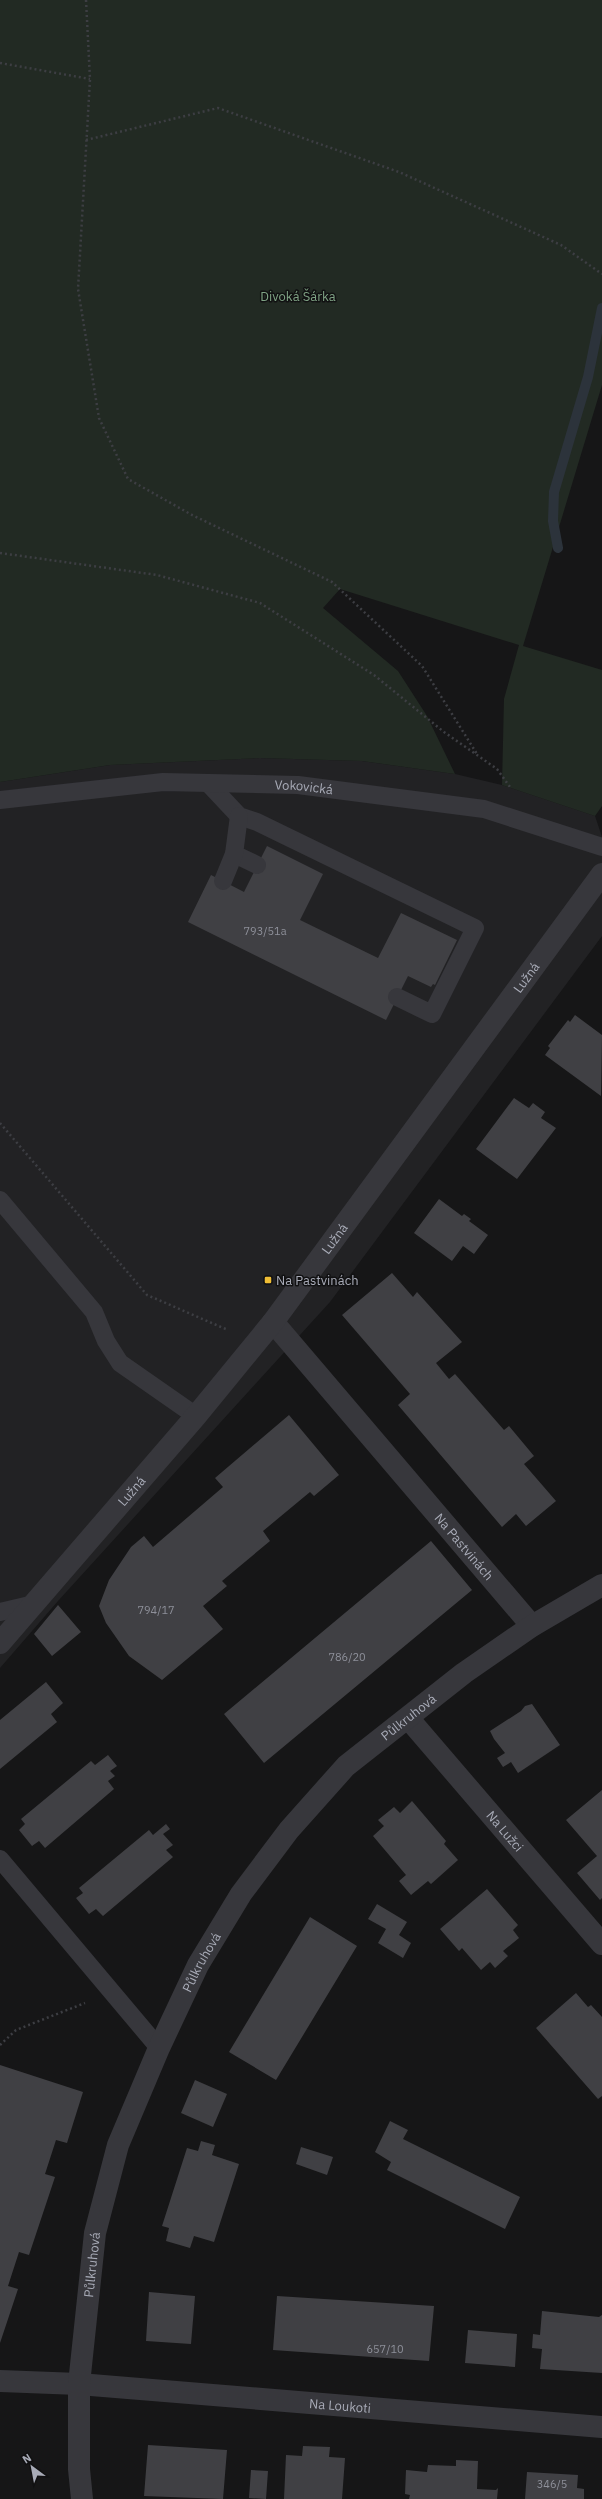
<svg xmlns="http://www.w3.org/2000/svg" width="602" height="2499" font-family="'IBM Plex Sans',sans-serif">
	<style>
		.built { fill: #222224 }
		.green { fill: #222a23 }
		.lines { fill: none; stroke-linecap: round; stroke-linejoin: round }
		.stream { stroke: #2c333b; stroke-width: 10 }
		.building { fill: #404044 }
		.path { stroke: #3d3e43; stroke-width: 2.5; stroke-dasharray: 2 3; stroke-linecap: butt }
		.lane { stroke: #37373c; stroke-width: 18 }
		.street { stroke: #37373c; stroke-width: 22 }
		.poi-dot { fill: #f0be35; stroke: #111112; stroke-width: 1.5 }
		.labels { text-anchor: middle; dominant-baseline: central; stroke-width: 3; stroke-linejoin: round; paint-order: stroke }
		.number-label { font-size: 11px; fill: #8e909a }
		.park-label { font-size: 13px; fill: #7fa284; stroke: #111112 }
		.street-label { font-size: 13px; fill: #a8abb7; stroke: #111112 }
		.poi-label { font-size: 13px; fill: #a8abb7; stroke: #111112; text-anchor: start }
	</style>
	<rect width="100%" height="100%" fill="#161617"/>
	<path class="built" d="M 260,758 L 362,761 L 455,774 L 502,785 L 595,816 L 602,837 L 602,936 L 330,1302 L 58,1601 L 0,1668 L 0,782 L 110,765 Z"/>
	<path class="green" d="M 0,0 L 602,0 L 602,385 L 523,646 L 602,670 L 602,806 L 595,816 L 502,785 L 504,699 L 519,645 L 340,589 L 323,608 L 398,671 L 427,716 L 455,774 L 362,761 L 260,758 L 110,765 L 0,782 Z"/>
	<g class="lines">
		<path class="stream" d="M 558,548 L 553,521 L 554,492 L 588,377 L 602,308"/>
	</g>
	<path class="building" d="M 267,846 L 323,874 L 300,920 L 378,958 L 401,913 L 457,940 L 435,985 L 433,984 L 431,987 L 408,976 L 386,1020 L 188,922 L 211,875 L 244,892 Z
		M 575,1015 L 602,1035 L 601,1096 L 545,1055 L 550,1048 L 548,1046 L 568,1020 L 570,1022 Z
		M 514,1098 L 529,1108 L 533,1103 L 545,1112 L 541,1118 L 556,1128 L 517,1179 L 476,1149 Z
		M 439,1199 L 462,1216 L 464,1214 L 471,1219 L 469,1221 L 488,1235 L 474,1254 L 463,1246 L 452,1261 L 414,1233 Z
		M 392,1273 L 413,1297 L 417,1292 L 462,1342 L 436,1363 L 449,1379 L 455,1374 L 504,1430 L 509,1426 L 534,1456 L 524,1464 L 556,1501 L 526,1526 L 516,1514 L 502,1527 L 398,1405 L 410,1394 L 342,1315 Z
		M 289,1415 L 339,1475 L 314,1496 L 310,1492 L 263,1531 L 270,1541 L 222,1581 L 227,1586 L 203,1606 L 223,1629 L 162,1680 L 129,1656 L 106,1623 L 99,1606 L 109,1580 L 131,1547 L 144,1536 L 153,1547 L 223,1487 L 215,1478 Z
		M 431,1541 L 472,1590 L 264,1763 L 224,1714 Z
		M 58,1605 L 81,1632 L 52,1656 L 34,1634 Z
		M 46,1682 L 63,1703 L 51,1714 L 57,1722 L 0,1769 L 0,1720 Z
		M 532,1704 L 560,1745 L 518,1773 L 511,1762 L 503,1767 L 497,1758 L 505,1753 L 494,1739 L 490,1731 L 521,1711 L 525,1706 Z
		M 108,1755 L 117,1766 L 110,1771 L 115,1776 L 108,1781 L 114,1789 L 45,1848 L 39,1841 L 32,1846 L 19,1830 L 25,1824 L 21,1819 L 91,1761 L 95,1765 Z
		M 602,1790 L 602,1898 L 600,1900 L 577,1873 L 597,1856 L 566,1820 Z
		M 412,1801 L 446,1841 L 444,1844 L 458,1860 L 431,1884 L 428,1881 L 411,1895 L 399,1881 L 406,1875 L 373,1836 L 384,1826 L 378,1820 L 394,1807 L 400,1813 Z
		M 166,1824 L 170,1829 L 163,1834 L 173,1845 L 166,1850 L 173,1857 L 103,1916 L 96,1909 L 89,1914 L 76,1898 L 83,1893 L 79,1888 L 149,1830 L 153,1835 Z
		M 487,1889 L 518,1925 L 513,1930 L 519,1938 L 503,1951 L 508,1956 L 495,1968 L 490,1962 L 481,1970 L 462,1948 L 459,1951 L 440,1929 Z
		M 377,1904 L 407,1922 L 399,1935 L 411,1943 L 403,1958 L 378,1943 L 386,1929 L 368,1919 Z
		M 310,1917 L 357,1946 L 276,2080 L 229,2052 Z
		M 576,1993 L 588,2007 L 591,2005 L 602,2017 L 602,2096 L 598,2099 L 536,2028 Z
		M 0,2065 L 83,2092 L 67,2143 L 56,2140 L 45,2174 L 55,2177 L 29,2255 L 19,2252 L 8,2286 L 18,2289 L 0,2343 Z
		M 195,2080 L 227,2094 L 213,2127 L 181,2113 Z
		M 390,2121 L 408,2130 L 403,2139 L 520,2197 L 505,2229 L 387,2170 L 391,2162 L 375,2152 Z
		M 201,2141 L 215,2145 L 212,2155 L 239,2164 L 214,2242 L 194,2236 L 190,2248 L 166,2241 L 169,2228 L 162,2226 L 187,2148 L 198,2151 Z
		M 301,2147 L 333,2157 L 327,2175 L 296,2164 Z
		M 149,2292 L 195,2296 L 191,2344 L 146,2341 Z
		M 277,2296 L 434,2306 L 429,2361 L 273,2350 Z
		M 542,2311 L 599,2317 L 602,2315 L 602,2373 L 540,2369 L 542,2349 L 532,2348 L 533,2334 L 540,2335 Z
		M 468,2330 L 517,2334 L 515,2367 L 465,2363 Z
		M 148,2445 L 227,2450 L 223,2499 L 144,2496 Z
		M 303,2446 L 330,2447 L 329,2457 L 345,2458 L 342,2499 L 284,2499 L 286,2455 L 302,2456 Z
		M 456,2460 L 478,2461 L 477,2489 L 496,2490 L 498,2488 L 497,2499 L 409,2499 L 410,2495 L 405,2494 L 406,2470 L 427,2472 L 428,2465 L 456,2466 Z
		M 251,2470 L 268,2471 L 266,2499 L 249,2498 Z
		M 527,2472 L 578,2475 L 577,2488 L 584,2489 L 584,2499 L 525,2499 Z"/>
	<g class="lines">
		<path class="path" d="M 86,0 L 90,79 L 78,289 L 99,418 L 128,479 L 192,515 L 332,582 L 422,666 L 477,754
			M 0,63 L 90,79
			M 86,140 L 218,108 L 399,172 L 561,245 L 602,274
			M 0,553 L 157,575 L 260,603 L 374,675 L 444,732 L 497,769 L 510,787
			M 0,1123 L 147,1295 L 228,1330
			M 0,2045 L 16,2030 L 85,2003"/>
		<g class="lane">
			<path d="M 208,783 L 239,816 L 257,822 L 475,928 L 432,1014 L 397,997"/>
			<path id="s1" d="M 0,800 L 163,782 L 298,785 L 484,809 L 602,847"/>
			<path d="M 234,854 L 257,865"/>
			<path d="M 223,881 L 234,854 L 239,816"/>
			<path d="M 0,1200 L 94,1312 L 106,1341 L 120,1363 L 196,1416"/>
			<path d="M 0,1612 L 34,1604"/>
			<path d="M 0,1859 L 159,2048"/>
		</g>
		<g class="street">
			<path id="s2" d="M 273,1322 L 532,1626"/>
			<path id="s3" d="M 0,1643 L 196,1416 L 273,1322 L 602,874"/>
			<path id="s4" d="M 408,1718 L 602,1944"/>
			<path id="s5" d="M 0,2381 L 79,2384 L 602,2427"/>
			<path id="s6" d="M 82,2499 L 79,2469 L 79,2384 L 95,2233 L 118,2145 L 159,2048 L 198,1965 L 241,1894 L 289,1830 L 346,1766 L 464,1673 L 532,1626 L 602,1585"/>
		</g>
	</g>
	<rect class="poi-dot" x="264" y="1276" width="8" height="8" rx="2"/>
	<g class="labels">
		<g class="number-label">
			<text x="265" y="931">793/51a</text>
			<text x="156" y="1610">794/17</text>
			<text x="347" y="1657">786/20</text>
			<text x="385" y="2349">657/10</text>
			<text x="552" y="2484">346/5</text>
		</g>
		<g class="park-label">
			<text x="298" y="296">Divoká Šárka</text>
		</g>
		<g class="street-label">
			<text stroke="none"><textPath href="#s1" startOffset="305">Vokovická</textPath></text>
			<text stroke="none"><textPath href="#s3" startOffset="849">Lužná</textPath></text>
			<text stroke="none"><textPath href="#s3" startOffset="525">Lužná</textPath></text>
			<text stroke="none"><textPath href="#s3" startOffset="201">Lužná</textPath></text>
			<text stroke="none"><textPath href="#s2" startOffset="295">Na Pastvinách</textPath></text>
			<text stroke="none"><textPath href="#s6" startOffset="883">Půlkruhová</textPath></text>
			<text stroke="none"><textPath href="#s4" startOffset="149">Na Lužci</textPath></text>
			<text stroke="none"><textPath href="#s6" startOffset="559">Půlkruhová</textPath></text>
			<text stroke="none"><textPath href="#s6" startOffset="235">Půlkruhová</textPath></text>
			<text stroke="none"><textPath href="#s5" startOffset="341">Na Loukoti</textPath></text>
		</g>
		<g class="poi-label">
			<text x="276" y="1280">Na Pastvinách</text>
		</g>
	</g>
	<g transform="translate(32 2467) rotate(328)" stroke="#111112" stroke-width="3" paint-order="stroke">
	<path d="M0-3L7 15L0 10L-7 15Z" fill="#a8abb7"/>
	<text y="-6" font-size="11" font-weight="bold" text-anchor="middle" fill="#a8abb7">N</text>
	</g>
</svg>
